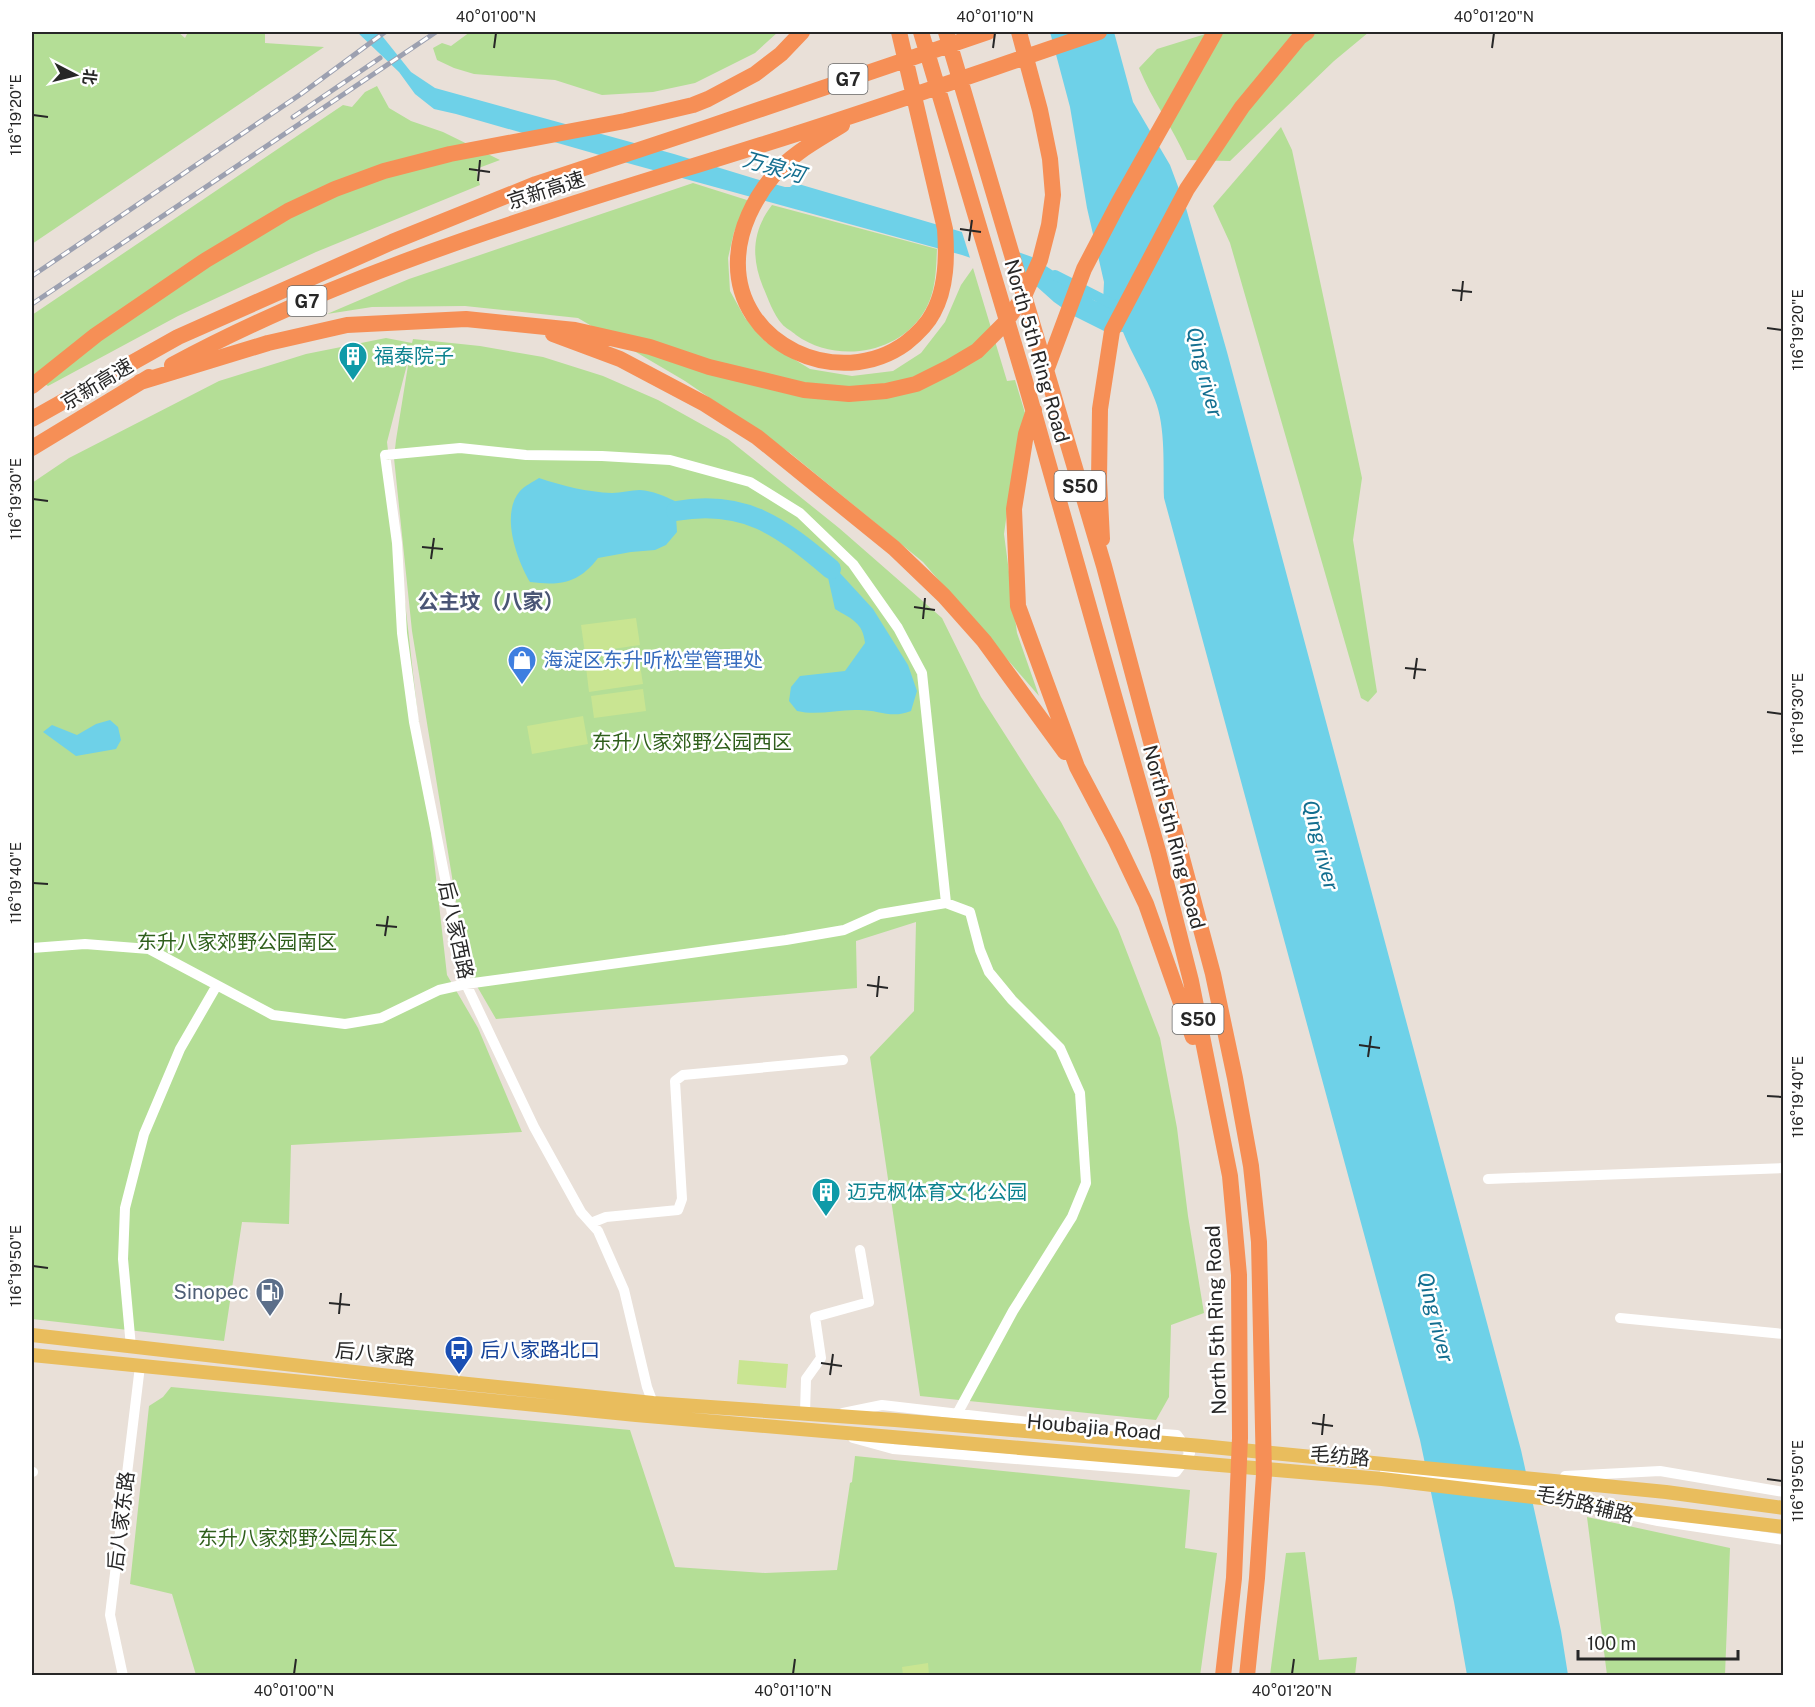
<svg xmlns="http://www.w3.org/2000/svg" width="1815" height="1707" font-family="'Public Sans','Noto Sans SC',sans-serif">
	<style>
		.green { fill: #b4de96 }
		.pitch { fill: #c9e592 }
		.water { fill: #6ed1e8 }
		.pier { fill: #e9e0d8 }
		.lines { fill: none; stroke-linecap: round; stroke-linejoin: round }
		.canal { stroke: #6ed1e8; stroke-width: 10 }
		.river { stroke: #6ed1e8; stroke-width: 20 }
		.minor { stroke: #fff; stroke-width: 10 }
		.major { stroke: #e9bd5d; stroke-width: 14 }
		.highway { stroke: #f68f56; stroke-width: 16 }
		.rail-casing { stroke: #9ca0b0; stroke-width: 5 }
		.rail { stroke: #fff; stroke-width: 3; stroke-dasharray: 9; stroke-linecap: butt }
		.ticks { fill: none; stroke: #272727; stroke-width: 2 }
		.labels { text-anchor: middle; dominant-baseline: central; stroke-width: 5; stroke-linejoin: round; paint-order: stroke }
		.shield { fill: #fff; stroke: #686868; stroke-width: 1.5 }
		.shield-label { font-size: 18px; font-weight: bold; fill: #272727 }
		.street-label { font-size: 20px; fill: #272727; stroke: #fff }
		.culture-label { font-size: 20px; fill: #0d838f; stroke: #fff; text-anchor: start }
		.shop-label { font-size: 20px; fill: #366cbe; stroke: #fff; text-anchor: start }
		.park-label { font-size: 20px; fill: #2f5f1c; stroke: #fff }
		.service-label { font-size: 20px; fill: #4e5e75; stroke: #fff; text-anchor: end }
		.transit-label { font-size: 20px; fill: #164399; stroke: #fff; text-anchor: start }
		.water-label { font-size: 21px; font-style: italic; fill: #136e8f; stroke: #fff }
		.neighbourhood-label { font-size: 21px; font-weight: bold; fill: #4a5575; stroke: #fff }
		.neatline { fill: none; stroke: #272727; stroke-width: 2 }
		.ticks-label { font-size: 15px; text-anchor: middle; fill: #272727 }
	</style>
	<rect width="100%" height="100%" fill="#e9e0d8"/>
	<path class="green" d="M 32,32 L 178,32 L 185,38 L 188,32 L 265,32 L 265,43 L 324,47 L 32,244 Z
		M 470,32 L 778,32 L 755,53 L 695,83 L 653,92 L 602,95 L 555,80 L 474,74 L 454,68 L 437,60 L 433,48 L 442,43 L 451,46 Z
		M 1212,32 L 1369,32 L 1334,61 L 1230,161 L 1187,160 C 1173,128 1152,100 1139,68 L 1157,49 Z
		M 377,86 L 389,108 L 411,121 L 443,132 L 500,160 L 476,169 L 480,185 L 316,252 L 178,316 L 48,386 L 32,376 L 32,315 L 343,105 L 352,107 L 365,92 Z
		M 1281,127 L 1292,150 L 1362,478 L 1353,540 L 1377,692 L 1368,702 L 1361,698 L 1230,243 L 1213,206 Z
		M 693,183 L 750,201 L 734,232 L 728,258 L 730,291 L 745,318 L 766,342 L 810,369 L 852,376 L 893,371 L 921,353 L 945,322 L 961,285 L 973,268 L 1007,381 L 1015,380 L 1025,413 L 1014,462 L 1004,534 L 1017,633 L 1039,696 L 923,562 L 790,453 L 685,381 L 578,318 L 465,306 L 372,307 L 327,314 L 409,279 Z
		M 772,205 L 937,249 C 936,271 936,295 922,315 C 895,355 835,363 796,335 C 792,331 785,328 782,324 C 773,314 768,298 763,287 C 751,257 752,231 772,205 Z
		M 386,338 L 412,343 L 413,339 L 480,346 L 543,357 L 603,376 L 658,400 L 728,439 L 839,528 L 942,618 L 981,697 L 1061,822 L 1118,929 L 1160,1038 L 1177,1128 L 1188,1216 L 1204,1313 L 1171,1325 L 1169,1397 L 1156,1420 L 920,1396 L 870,1057 L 914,1011 L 916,922 L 856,941 L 857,988 L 496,1019 L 467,969 L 412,631 L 394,458 L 396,440 L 410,353 L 387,442 L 447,975 L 478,1028 L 522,1132 L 291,1145 L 289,1224 L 242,1222 L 224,1341 L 32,1319 L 32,483 L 69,458 L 219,381 L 306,354 Z
		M 171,1387 L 630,1430 L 675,1567 L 765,1573 L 837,1570 L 850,1483 L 852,1482 L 855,1456 L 1190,1490 L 1185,1548 L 1217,1553 L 1200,1676 L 196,1675 L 172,1594 L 130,1584 L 149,1406 L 163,1397 Z
		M 1587,1517 L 1730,1548 L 1725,1675 L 1607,1675 Z
		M 1305,1552 L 1319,1660 L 1357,1657 L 1355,1675 L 1270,1675 L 1286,1553 Z"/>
	<path class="pitch" d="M 636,618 L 640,645 L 585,653 L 581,625 Z
		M 639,659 L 643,684 L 589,692 L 586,667 Z
		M 643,689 L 646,711 L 594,718 L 591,696 Z
		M 583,716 L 588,744 L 532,754 L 527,726 Z
		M 739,1360 L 788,1364 L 786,1388 L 737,1384 Z
		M 928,1663 L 929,1675 L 903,1675 L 902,1667 Z"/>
	<path class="water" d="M 357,32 L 379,32 L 411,72 L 435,88 L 674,154 L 756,179 L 785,187 L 790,187 L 795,183 L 969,234 L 1032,257 L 1055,272 L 1095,301 L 1103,302 L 1104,282 L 1087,208 L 1070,107 L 1050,32 L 1114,32 L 1133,102 L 1170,165 L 1186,208 L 1227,352 L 1521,1450 L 1561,1631 L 1568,1675 L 1467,1675 L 1454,1602 L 1420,1440 L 1164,498 C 1163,468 1166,427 1155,400 C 1146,376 1132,355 1123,332 L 1104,331 L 1074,316 L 1054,302 L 1025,276 L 962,255 L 631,164 L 456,114 L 434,109 L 415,94 L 399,72 Z
		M 539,478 C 563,486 587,492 612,493 C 621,493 631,490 640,490 C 653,491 664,496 675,501 L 677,532 L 666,545 L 655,550 L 631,552 L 598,558 C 579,583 561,586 530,582 C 517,560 500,514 520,491 C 524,486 533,482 539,478 Z
		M 831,569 L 839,572 L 873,609 L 908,665 L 917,691 L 911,711 C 891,719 880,710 859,710 C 838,709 818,716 797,711 L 789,701 L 791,687 L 800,676 L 845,671 L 865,643 C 863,622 851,619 835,609 L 827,573 Z
		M 110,720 L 118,727 L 121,740 L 116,749 L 76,756 L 43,732 L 52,725 L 77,735 L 96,724 Z"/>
	<path class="pier" d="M 961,229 L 1008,245 L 1016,276 L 971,261 Z"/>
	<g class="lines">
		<path class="canal" d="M 1055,275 L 1116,306"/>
		<path class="river" d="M 676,511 C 745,499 781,527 831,569"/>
		<path class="minor" d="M 32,948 L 85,944 L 149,949 L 273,1015 L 345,1024 L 381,1018 L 439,990 L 466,984 L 786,940 L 844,930 L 880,914 L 946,903 L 970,912 L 980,950 L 989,972 L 1012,1000 L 1060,1048 L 1080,1093 L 1086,1183 L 1072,1217 L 1013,1311 L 957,1414
			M 1488,1179 L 1784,1168
			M 591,1223 L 606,1217 L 678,1210 L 682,1199 L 675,1081 L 683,1075 L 843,1060
			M 1620,1318 L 1784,1334
			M 131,1347 L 123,1259 L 125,1208 L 144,1134 L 180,1049 L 217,985
			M 653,1403 L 647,1387 L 624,1290 L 598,1231 L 581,1212 L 534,1127 L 466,984 L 414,722 L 402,633 L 397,543 L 385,455 L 460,448 L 526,455 L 602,456 L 670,460 L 750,482 L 800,513 L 853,564 L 898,628 L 922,673 L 946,903
			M 805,1413 L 806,1379 L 821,1358 L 815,1317 L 869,1302 L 860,1250
			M 843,1413 L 882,1405 L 1080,1428 L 1177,1435 L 1190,1453 L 1176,1472 L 893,1449 L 853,1438
			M 32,1472 L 33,1472
			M 1385,1472 L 1554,1492 L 1572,1497
			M 1565,1476 L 1660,1471 L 1784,1492
			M 1615,1512 L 1658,1521 L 1784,1540
			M 123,1676 L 110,1615 L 140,1366"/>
		<path class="major" d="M 32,1335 L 381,1375 L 653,1403 L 895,1420 L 1202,1446 L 1666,1492 L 1784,1508
			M 32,1355 L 636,1415 L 1382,1479 L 1784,1527"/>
		<path class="highway" d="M 921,32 L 1025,381 L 1158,851 L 1191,981 L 1230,1176 L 1239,1275 L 1240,1438 L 1234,1578 L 1223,1676
			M 946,32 L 1104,566 L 1213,974 L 1235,1078 L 1251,1166 L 1259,1242 L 1264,1474 L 1257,1578 L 1247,1676
			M 842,125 C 818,140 791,154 773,176 C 754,199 739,229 738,259 C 734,345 839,392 906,343 C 916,335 927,325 933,313 C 947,288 947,256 945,229 L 899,32
			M 553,334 L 620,359 L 705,404 L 730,420 L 757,437 L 894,548 L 944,596 L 984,641 L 1065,752
			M 172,365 C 357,265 561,208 761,145 C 874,110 986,70 1099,32
			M 1046,371 L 1084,269 L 1119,202 L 1215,32
			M 140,382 L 268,343 L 347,325 L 466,319 L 575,330 L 650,347 L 709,367 L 804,390 L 849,394 L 886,391 L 916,384 L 950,367 L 977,351 L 1004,324 L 1024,296 L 1040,260 L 1049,225 L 1053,195 L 1050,159 L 1040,110 L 1019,32
			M 32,386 L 96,335 L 206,260 L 288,211 L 335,189 L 384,171 L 450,154 L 625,121 L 693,105 L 708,99 L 755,74 L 781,54 L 802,32
			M 1034,410 L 1026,434 L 1014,509 L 1018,606 L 1077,767 L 1116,841 L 1146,904 L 1193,1037
			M 32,419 L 178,337 L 392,242 L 536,184 L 708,127 L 988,32
			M 32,448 L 149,377
			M 1102,539 L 1099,480 L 1100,409 L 1112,331 L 1187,189 L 1242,107 L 1300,37 L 1307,32"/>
		<g class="rail-casing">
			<path id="rail" d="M 293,117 L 380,58
				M 32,276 L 301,94 L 385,32
				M 32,304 L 436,32"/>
		</g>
		<use href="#rail" class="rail"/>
	</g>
	<path class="ticks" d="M 494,48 L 496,33M 993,48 L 995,33M 1492,48 L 1494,33M 33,115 L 48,117M 469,169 L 490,172M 478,181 L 480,160M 960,229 L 981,232M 969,241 L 972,220M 1452,290 L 1472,292M 1461,301 L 1463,281M 1767,328 L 1782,330M 33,499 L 48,501M 422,547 L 443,549M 431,559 L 434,538M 914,607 L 935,610M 923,619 L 925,598M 1405,668 L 1426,670M 1414,679 L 1417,658M 1767,712 L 1782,714M 33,883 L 48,884M 376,925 L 397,927M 385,936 L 388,916M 867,985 L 888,988M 877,997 L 879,976M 1359,1045 L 1380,1048M 1368,1057 L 1371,1036M 1767,1096 L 1782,1097M 33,1266 L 48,1268M 329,1303 L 350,1305M 339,1314 L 341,1293M 821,1363 L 842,1366M 830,1375 L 833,1354M 1312,1423 L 1333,1426M 1322,1435 L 1324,1414M 1767,1479 L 1782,1481M 294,1674 L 296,1659M 793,1674 L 795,1659M 1292,1674 L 1294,1659"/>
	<defs>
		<g id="building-pin" transform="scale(1.5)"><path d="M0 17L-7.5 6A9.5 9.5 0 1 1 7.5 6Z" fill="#0f9aa8" stroke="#fff"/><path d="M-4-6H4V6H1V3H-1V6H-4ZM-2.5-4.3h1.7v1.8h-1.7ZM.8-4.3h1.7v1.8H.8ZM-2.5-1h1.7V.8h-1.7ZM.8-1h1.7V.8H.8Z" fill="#fff"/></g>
		<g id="shop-pin" transform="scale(1.5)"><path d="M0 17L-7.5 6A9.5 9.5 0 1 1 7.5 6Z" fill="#3f7fe0" stroke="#fff"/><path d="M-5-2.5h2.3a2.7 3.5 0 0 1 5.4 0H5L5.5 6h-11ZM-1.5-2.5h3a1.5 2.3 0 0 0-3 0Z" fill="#fff"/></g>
		<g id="fuel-pin" transform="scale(1.5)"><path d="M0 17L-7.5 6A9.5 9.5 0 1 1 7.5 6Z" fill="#5c6f8a" stroke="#fff"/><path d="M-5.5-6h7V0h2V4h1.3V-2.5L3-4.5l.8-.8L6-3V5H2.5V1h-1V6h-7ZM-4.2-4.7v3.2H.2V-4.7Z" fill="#fff"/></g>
		<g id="bus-pin" transform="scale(1.5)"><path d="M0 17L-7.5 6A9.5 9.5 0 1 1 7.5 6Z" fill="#1a4fb4" stroke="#fff"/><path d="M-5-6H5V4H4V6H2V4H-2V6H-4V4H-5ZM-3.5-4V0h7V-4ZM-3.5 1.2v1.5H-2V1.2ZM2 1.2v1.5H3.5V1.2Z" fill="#fff"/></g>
	</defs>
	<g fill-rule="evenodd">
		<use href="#building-pin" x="353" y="356"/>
		<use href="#shop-pin" x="522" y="660"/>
		<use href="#building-pin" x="826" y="1192"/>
		<use href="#fuel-pin" x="270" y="1292"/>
		<use href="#bus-pin" x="459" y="1350"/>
	</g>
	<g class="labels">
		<g class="shield">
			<rect x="828.5" y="64" width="39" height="30" rx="4.5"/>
			<rect x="287.5" y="286" width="39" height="30" rx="4.5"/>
			<rect x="1054.5" y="471" width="51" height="30" rx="4.5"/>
			<rect x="1172.5" y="1004" width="51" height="30" rx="4.5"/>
		</g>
		<g class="shield-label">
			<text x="848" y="79">G7</text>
			<text x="307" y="301">G7</text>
			<text x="1080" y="486">S50</text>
			<text x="1198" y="1019">S50</text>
		</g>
		<g class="street-label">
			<text transform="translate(546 190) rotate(-18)">京新高速</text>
			<text transform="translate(1037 351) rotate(74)">North 5th Ring Road</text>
			<text transform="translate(97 384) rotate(-31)">京新高速</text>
			<text transform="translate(1174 837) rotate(75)">North 5th Ring Road</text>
			<text transform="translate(456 930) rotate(78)">后八家西路</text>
			<text transform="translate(1216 1320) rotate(-92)">North 5th Ring Road</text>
			<text transform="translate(375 1354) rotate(6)">后八家路</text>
			<text transform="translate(1094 1427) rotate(5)">Houbajia Road</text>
			<text transform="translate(1340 1456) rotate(5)">毛纺路</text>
			<text transform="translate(1585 1504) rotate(14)">毛纺路辅路</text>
			<text transform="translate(121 1521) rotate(-83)">后八家东路</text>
		</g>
		<g class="culture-label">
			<text x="374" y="356">福泰院子</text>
			<text x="847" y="1192">迈克枫体育文化公园</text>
		</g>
		<g class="shop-label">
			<text x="543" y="660">海淀区东升听松堂管理处</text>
		</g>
		<g class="park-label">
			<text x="692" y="742">东升八家郊野公园西区</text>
			<text x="237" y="942">东升八家郊野公园南区</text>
			<text x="298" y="1538">东升八家郊野公园东区</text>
		</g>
		<g class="service-label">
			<text x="249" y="1292">Sinopec</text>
		</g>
		<g class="transit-label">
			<text x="480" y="1350">后八家路北口</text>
		</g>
		<g class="water-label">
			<text transform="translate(774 167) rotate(16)">万泉河</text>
			<text transform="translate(1205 372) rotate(76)">Qing river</text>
			<text transform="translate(1321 845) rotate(76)">Qing river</text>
			<text transform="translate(1436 1317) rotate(76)">Qing river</text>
		</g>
		<g class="neighbourhood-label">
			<text x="491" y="601">公主坟（八家）</text>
		</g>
	</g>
	<rect width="1815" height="1707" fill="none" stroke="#ffffff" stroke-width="66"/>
	<g transform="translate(75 75) rotate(97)" stroke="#ffffff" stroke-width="4.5" paint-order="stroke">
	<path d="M0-4.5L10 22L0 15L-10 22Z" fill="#272727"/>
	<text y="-9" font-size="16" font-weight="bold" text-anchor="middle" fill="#272727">北</text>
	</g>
	<path d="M1578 1650v9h160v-9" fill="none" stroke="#272727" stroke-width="3"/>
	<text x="1587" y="1650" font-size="18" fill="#272727" stroke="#ffffff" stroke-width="4.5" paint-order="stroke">100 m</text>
	<rect x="33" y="33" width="1749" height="1641" class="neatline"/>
	<g class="ticks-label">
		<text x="496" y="22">40°01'00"N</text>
		<text x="995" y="22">40°01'10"N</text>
		<text x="1494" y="22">40°01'20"N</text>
		<text transform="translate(16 115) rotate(-90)" y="5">116°19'20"E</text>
		<text transform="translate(1798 330) rotate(-90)" y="5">116°19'20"E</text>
		<text transform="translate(16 499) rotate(-90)" y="5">116°19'30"E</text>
		<text transform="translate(1798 714) rotate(-90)" y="5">116°19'30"E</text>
		<text transform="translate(16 883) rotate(-90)" y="5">116°19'40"E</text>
		<text transform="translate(1798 1097) rotate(-90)" y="5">116°19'40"E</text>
		<text transform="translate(16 1266) rotate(-90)" y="5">116°19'50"E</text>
		<text transform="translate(1798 1481) rotate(-90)" y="5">116°19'50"E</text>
		<text x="294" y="1696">40°01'00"N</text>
		<text x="793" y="1696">40°01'10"N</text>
		<text x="1292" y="1696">40°01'20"N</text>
	</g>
</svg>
